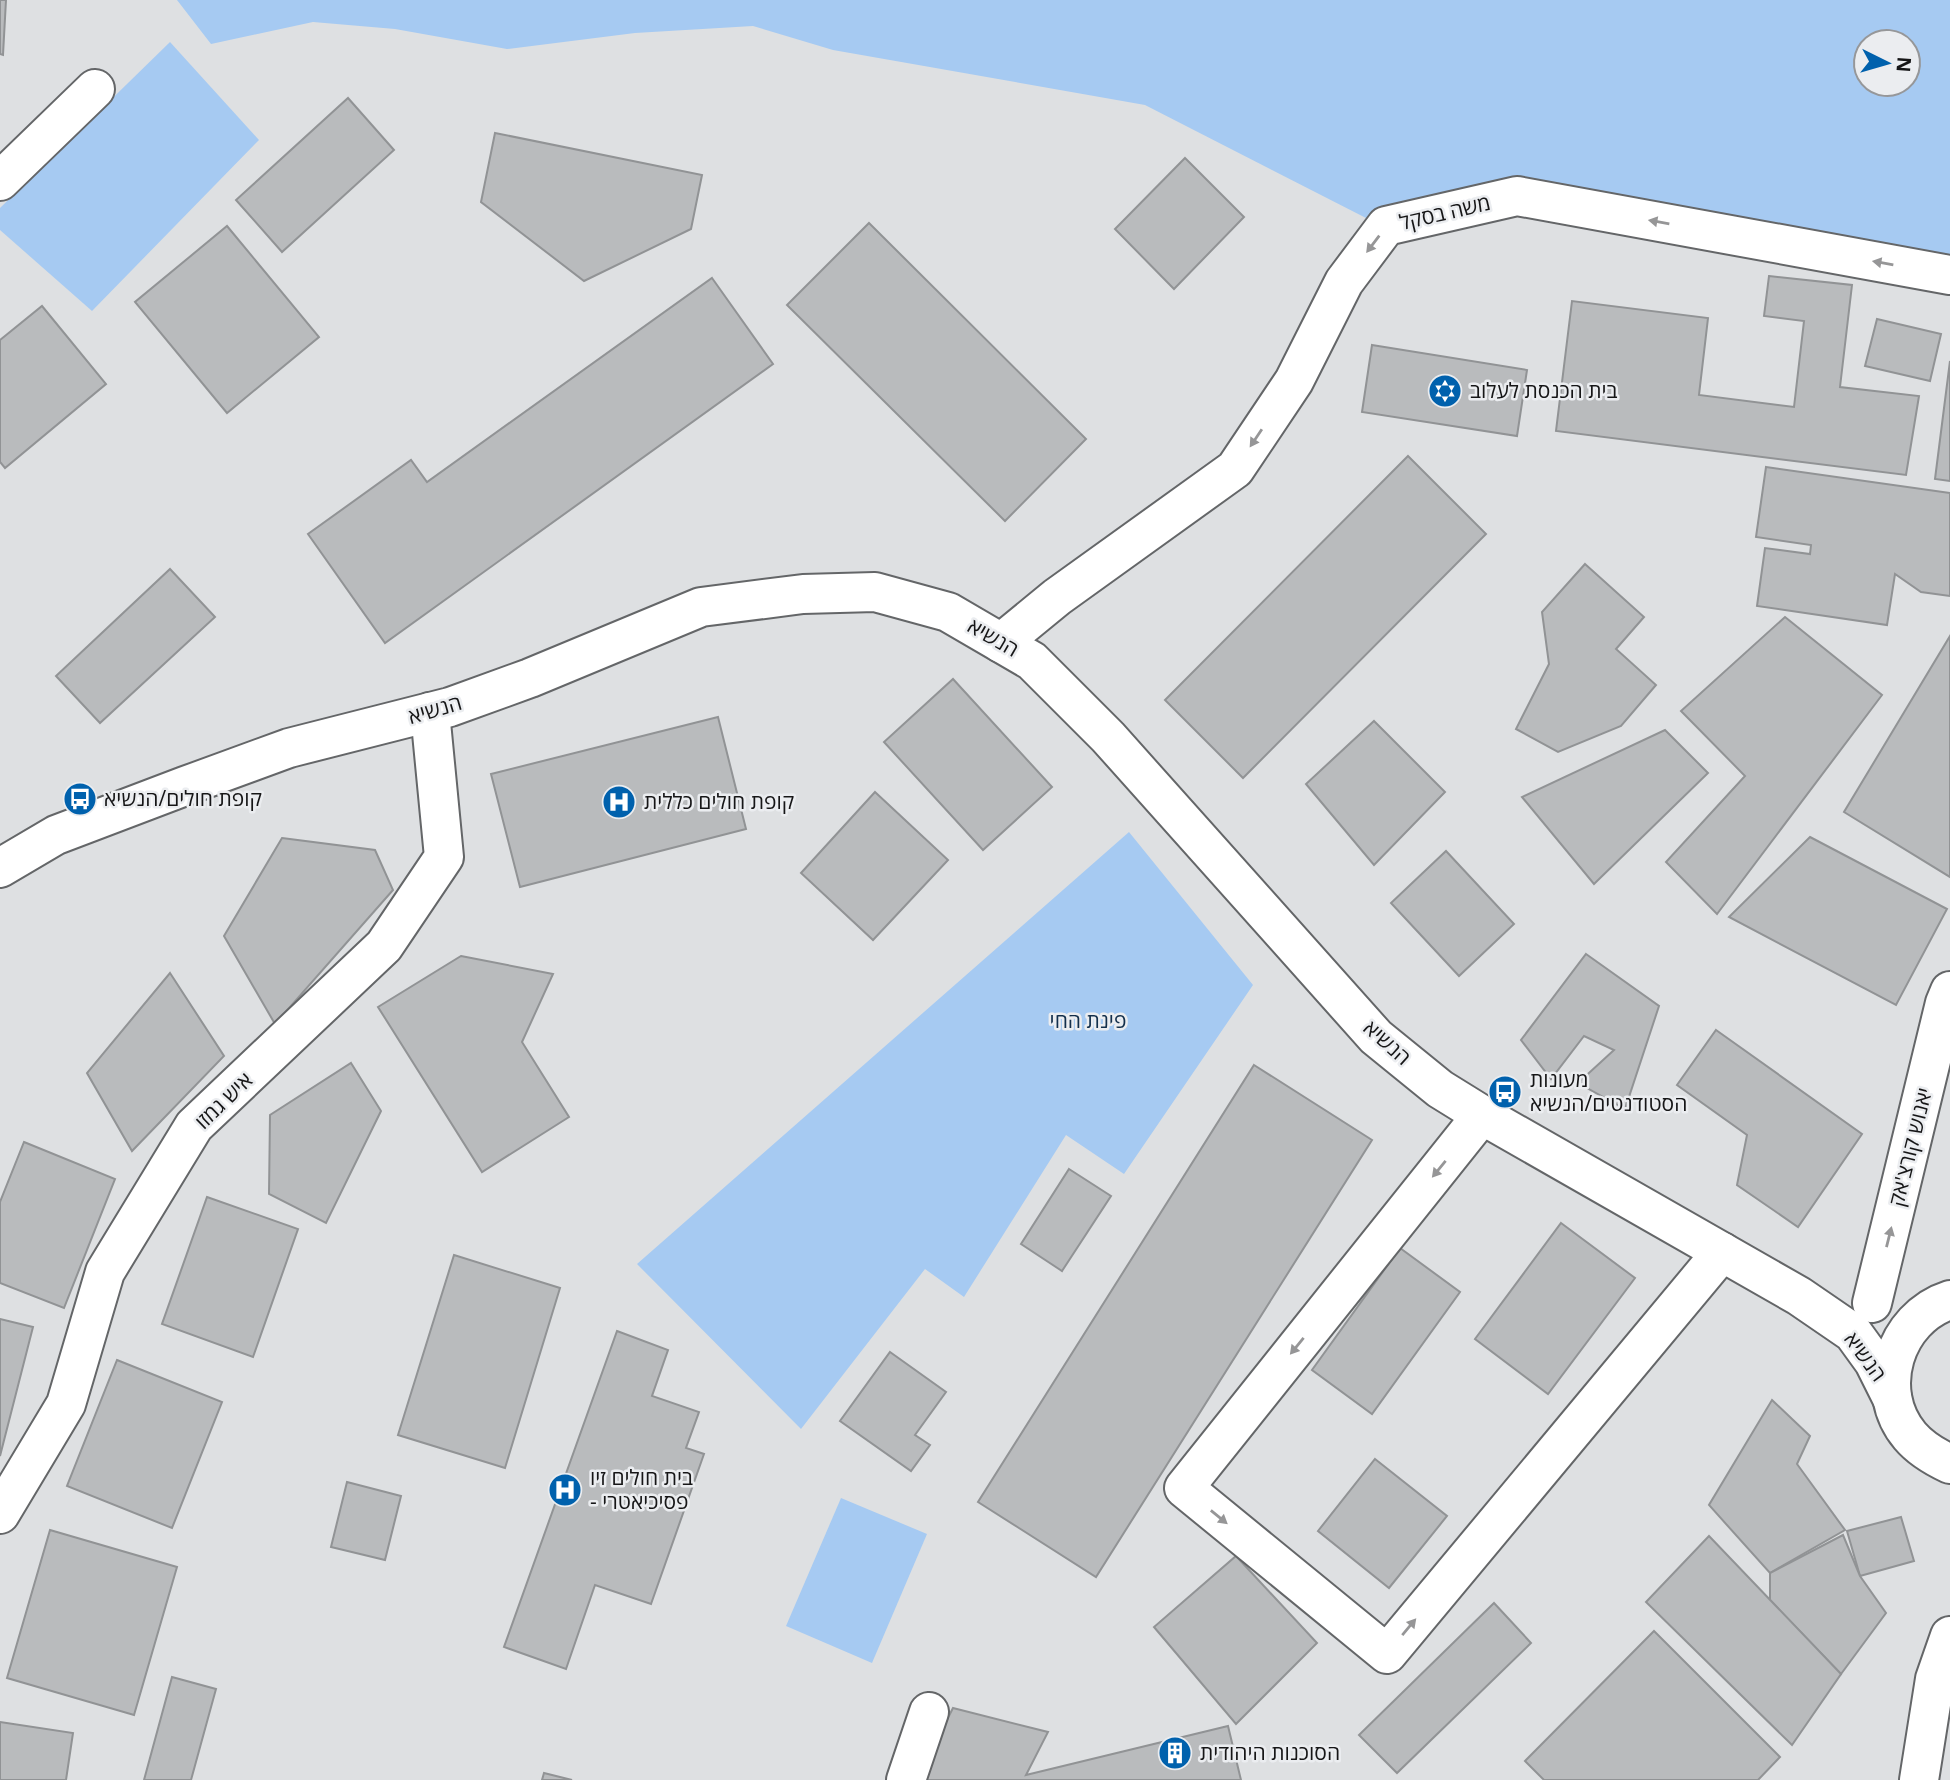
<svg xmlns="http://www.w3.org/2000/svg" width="1950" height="1780" font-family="'Open Sans','Noto Sans Hebrew',sans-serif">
  <rect width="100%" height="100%" fill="#dee0e2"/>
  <g fill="#a6caf2" fill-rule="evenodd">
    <path d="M177,0H1950V258L1539,198L1454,191L1366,218L1145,105L833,50L753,26L635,33L507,49L395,29L313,22L211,44ZM1866,42H1908V84H1866Z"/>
    <polygon points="170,42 259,140 92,311 0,230 0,208"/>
    <polygon points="1129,832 1253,985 1124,1174 1066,1135 964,1297 925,1269 801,1429 637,1264"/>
    <polygon points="841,1498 927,1534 872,1663 786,1626"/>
  </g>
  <g fill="#b9bbbd" stroke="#919395" stroke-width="2">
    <polygon points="0,0 6,0 3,55 0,54"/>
    <polygon points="348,98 394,150 282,252 236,200"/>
    <polygon points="495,133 702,175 691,229 584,281 481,202"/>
    <polygon points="1185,158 1244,217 1174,289 1115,229"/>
    <polygon points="869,223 1086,439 1005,521 787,305"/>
    <polygon points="227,226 319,337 227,413 135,302"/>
    <polygon points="1769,276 1852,285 1840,387 1919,396 1906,475 1556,431 1572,301 1708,318 1699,395 1794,407 1804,321 1764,316"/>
    <polygon points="712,278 773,364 385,643 308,534 411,460 427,482"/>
    <polygon points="42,306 106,384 5,468 0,462 0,340"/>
    <polygon points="1877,319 1941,334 1930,381 1865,366"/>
    <polygon points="1372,345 1527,370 1517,436 1362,412"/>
    <polygon points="1950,361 1950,481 1935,479"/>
    <polygon points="1408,456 1486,534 1243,778 1165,700"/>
    <polygon points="1766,467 1950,493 1950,596 1921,592 1895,574 1887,625 1757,606 1765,548 1810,554 1811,545 1756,537"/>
    <polygon points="1585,564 1644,617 1616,649 1656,685 1621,726 1558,752 1516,729 1549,664 1542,612"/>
    <polygon points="170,569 215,617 100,723 56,676"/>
    <polygon points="1785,617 1882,695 1717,914 1666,862 1745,776 1681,711"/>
    <polygon points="1950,636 1950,877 1844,812"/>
    <polygon points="953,679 1052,787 983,850 884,742"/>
    <polygon points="718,717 746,829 520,887 491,774"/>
    <polygon points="1374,721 1445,792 1374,865 1306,784"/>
    <polygon points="1665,730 1708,773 1594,884 1522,797"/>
    <polygon points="875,792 948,860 873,940 801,873"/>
    <polygon points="1810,837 1947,909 1896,1005 1729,917"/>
    <polygon points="282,838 375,850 393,890 275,1024 224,936"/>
    <polygon points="1446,851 1514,924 1459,976 1391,903"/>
    <polygon points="1586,954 1659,1006 1625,1109 1578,1083 1614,1050 1584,1036 1551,1079 1521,1040"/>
    <polygon points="461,956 553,974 522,1042 569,1117 482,1172 378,1007"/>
    <polygon points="170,973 224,1056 132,1151 87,1073"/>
    <polygon points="1716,1030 1862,1134 1798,1227 1737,1185 1747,1135 1677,1085"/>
    <polygon points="351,1063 381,1111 326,1223 269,1194 270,1115"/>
    <polygon points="1254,1065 1372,1140 1096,1577 978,1502"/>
    <polygon points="24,1142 115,1179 64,1308 0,1283 0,1202"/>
    <polygon points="1069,1169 1111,1196 1062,1271 1021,1244"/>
    <polygon points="207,1197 298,1229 253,1357 162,1324"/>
    <polygon points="1561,1223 1635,1278 1548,1394 1475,1339"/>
    <polygon points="1400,1248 1460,1292 1372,1414 1312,1370"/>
    <polygon points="454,1255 560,1288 505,1468 398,1435"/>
    <polygon points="0,1319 33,1327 0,1456"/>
    <polygon points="617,1331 668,1350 652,1396 699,1412 686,1448 704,1454 651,1604 595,1585 566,1669 504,1647"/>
    <polygon points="890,1352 946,1392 915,1435 930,1445 911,1471 840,1421"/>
    <polygon points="117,1360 222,1402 172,1528 67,1486"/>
    <polygon points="1772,1400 1810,1436 1797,1464 1845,1530 1770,1573 1709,1505"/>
    <polygon points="1375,1459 1447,1516 1389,1588 1318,1531"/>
    <polygon points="347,1482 401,1496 385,1560 331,1547"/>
    <polygon points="1901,1517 1914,1561 1860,1576 1847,1531"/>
    <polygon points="50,1530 177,1567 134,1715 7,1678"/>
    <polygon points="1843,1535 1860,1576 1886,1613 1841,1674 1770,1600 1770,1573"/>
    <polygon points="1709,1536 1841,1674 1792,1745 1646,1602"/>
    <polygon points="1236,1556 1317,1643 1236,1724 1154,1627"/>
    <polygon points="1494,1603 1531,1643 1397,1773 1359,1735"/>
    <polygon points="1654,1631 1780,1757 1758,1780 1544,1780 1525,1761"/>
    <polygon points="172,1677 216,1689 191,1780 144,1780"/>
    <polygon points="953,1708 1048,1732 1026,1775 1228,1726 1241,1780 916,1780"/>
    <polygon points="0,1722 73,1733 66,1780 0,1780"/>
    <polygon points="544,1773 572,1780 542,1780"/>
  </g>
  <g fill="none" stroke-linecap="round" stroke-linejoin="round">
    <defs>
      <g id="minor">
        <polyline points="0,181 95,89"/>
        <polyline points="1001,643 1057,597 1235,469 1294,381 1344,282 1386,226 1517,196 1950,275"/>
        <polyline points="0,868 56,835 185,786 289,748 450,707 530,678 701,607 803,594 875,592 948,612 1032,661 1108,737 1376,1037 1440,1089 1482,1115 1799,1296 1853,1333 1874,1362 1892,1398"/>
        <polyline points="1482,1115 1184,1488 1387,1654 1722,1252"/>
        <path d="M1950,1300C1894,1318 1872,1391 1910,1436C1921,1449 1935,1457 1950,1464"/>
        <polyline points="1872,1303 1945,1003 1950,991"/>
        <polyline points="0,1514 66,1404 105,1272 194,1126 384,946 444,857 430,712"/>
        <polyline points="906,1780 929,1712"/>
        <polyline points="1919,1780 1935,1679 1950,1636"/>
      </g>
    </defs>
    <use href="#minor" stroke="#646668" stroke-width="42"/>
    <use href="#minor" stroke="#fff" stroke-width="38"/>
  </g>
  <defs><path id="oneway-solid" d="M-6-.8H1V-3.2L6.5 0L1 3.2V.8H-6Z" transform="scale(1.75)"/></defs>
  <g fill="#969697">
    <use href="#oneway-solid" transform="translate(1659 222) rotate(-170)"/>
    <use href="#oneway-solid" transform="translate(1373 244) rotate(127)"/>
    <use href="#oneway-solid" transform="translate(1883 263) rotate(-170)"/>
    <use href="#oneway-solid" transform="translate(1256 438) rotate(124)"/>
    <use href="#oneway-solid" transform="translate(1439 1169) rotate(129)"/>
    <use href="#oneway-solid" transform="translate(1889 1237) rotate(-76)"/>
    <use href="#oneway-solid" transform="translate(1297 1346) rotate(129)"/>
    <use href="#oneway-solid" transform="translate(1219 1517) rotate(39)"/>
    <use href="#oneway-solid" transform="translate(1409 1627) rotate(-50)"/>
  </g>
  <defs>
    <symbol id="synagogue-disc" viewBox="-11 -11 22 22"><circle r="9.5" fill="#0061ad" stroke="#ebedf0"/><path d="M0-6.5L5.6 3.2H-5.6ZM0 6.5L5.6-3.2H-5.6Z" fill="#fff"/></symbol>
    <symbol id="bus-disc" viewBox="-11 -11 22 22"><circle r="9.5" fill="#0061ad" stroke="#ebedf0"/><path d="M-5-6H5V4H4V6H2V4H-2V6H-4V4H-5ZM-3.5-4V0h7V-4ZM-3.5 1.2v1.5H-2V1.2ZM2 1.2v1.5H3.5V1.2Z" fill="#fff"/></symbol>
    <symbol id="hospital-disc" viewBox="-11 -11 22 22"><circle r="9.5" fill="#0061ad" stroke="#ebedf0"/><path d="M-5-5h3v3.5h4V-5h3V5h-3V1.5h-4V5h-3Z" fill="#fff"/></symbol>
    <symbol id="building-disc" viewBox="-11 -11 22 22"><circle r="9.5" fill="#0061ad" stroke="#ebedf0"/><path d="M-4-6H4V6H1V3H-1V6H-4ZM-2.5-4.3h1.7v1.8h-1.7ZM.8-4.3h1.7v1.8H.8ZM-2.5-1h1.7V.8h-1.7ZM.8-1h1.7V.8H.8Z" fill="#fff"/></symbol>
  </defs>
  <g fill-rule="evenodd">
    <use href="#synagogue-disc" x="1426" y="372" width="38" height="38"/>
    <use href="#bus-disc" x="61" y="780" width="38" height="38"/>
    <use href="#hospital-disc" x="600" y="783" width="38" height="38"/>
    <use href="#bus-disc" x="1486" y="1073" width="38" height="38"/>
    <use href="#hospital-disc" x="546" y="1471" width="38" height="38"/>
    <use href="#building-disc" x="1156" y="1734" width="38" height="38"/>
  </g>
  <g text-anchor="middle" stroke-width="5" stroke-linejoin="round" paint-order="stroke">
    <g font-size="21" fill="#161617" stroke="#ebedf0">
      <text transform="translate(1445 213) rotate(-13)" y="7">משה בסקל</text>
      <text transform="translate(993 638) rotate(30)" y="7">הנשיא</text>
      <text transform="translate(435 710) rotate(-16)" y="7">הנשיא</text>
      <text transform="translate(1387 1043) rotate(42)" y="7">הנשיא</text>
      <text transform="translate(224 1101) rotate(-44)" y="7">איש גמזו</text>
      <text transform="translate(1911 1147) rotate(-76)" y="7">יאנוש קורצ'אק</text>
      <text transform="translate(1865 1357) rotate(54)" y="7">הנשיא</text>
    </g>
    <g font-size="21" fill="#161617" stroke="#ebedf0" text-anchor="start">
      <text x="1470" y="398">בית הכנסת לעלוב</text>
      <text x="104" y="806">קופת חולים/הנשיא</text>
      <text x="644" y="809">קופת חולים כללית</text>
      <text x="1530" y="1087">מעונות<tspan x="1530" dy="24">הסטודנטים/הנשיא</tspan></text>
      <text x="590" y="1485">בית חולים זיו<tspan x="590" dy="24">- פסיכיאטרי</tspan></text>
      <text x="1200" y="1760">הסוכנות היהודית</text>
    </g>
    <g font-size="21" fill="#122f4c" stroke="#ebedf0">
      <text x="1088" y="1028">פינת החי</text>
    </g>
  </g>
  <g transform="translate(1887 63) rotate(95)"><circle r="33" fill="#ebedf0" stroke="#969799" stroke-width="2"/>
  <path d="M0-5L12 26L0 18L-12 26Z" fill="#0061ad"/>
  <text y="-10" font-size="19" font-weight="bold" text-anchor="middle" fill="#161617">N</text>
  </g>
</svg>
